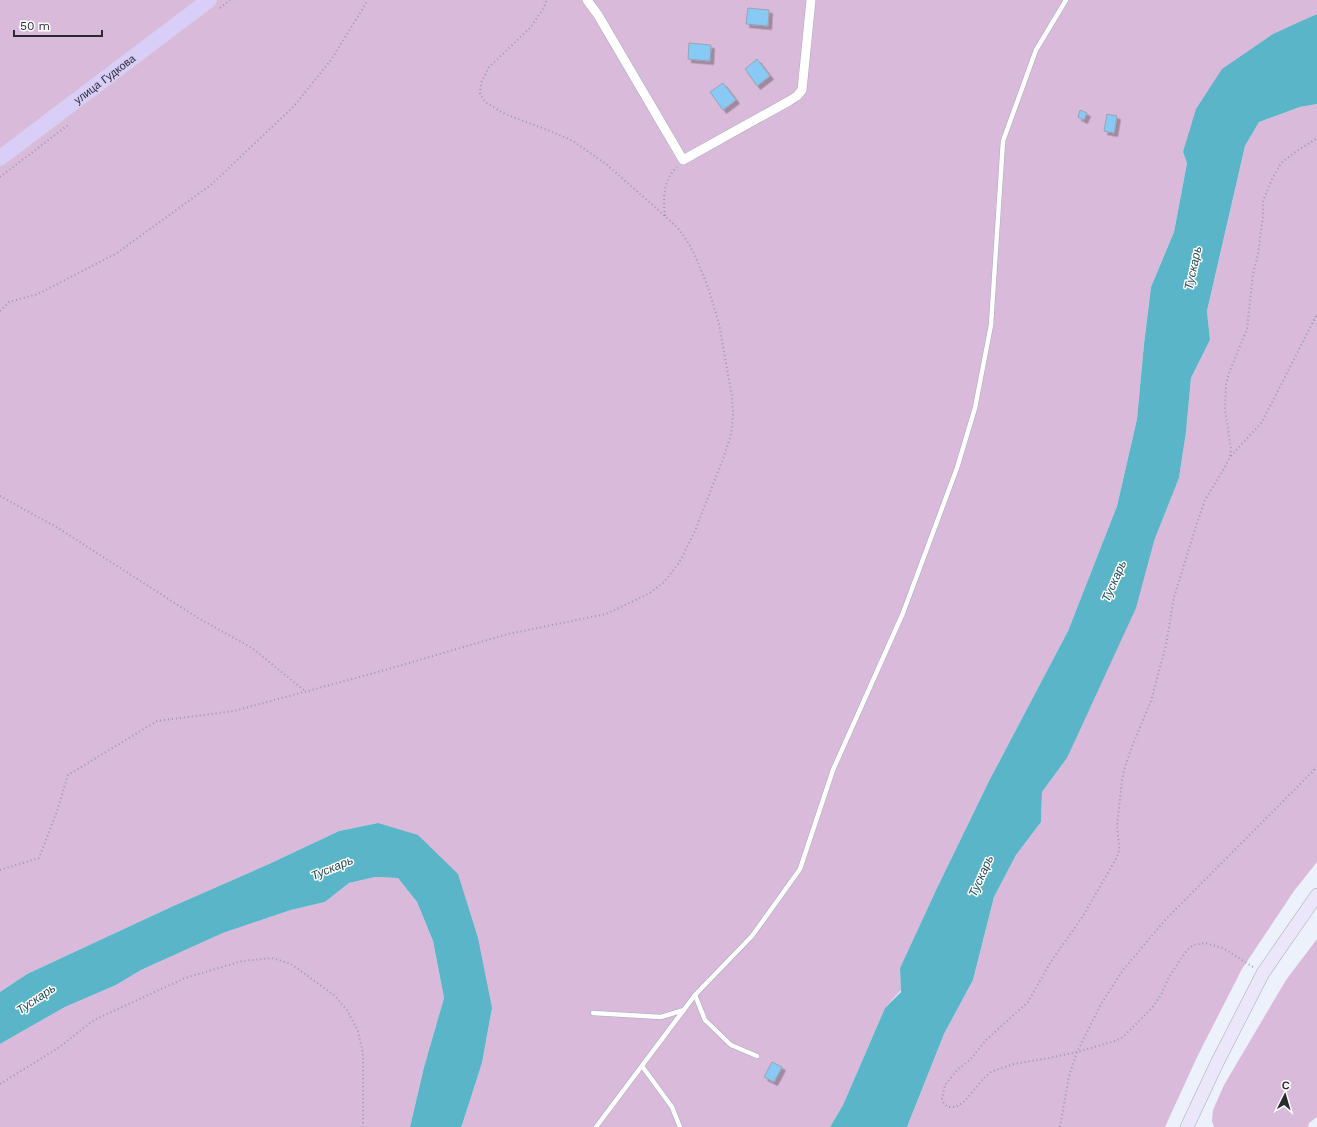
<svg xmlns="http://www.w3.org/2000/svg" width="1317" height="1127" font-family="'Work Sans',sans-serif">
  <defs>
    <filter id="shadow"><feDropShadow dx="3.5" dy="3.5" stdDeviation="0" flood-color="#0004"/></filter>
  </defs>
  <rect width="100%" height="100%" fill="#edf1fc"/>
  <g fill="#dabadb">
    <polygon points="0,0 1317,0 1317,14 1314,15 1183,152 1187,163 1174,232 1151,287 1144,344 1137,419 1117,506 1068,631 989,781 937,888 900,968 901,990 885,1008 843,1105 830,1127 461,1127 463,1122 482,1063 492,1008 378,823 339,831 269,864 171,907 27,974 0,992"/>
    <polygon points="1317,104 1317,862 1294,891 1242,969 1198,1055 1165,1127 907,1127 944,1034 973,980 994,897 1016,855 1041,822 1042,792 1067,758 1179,478 1186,432 1191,378 1210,340 1207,311 1245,146 1259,122 1300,107"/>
    <polygon points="375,877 398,878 417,902 433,941 444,998 424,1067 410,1127 0,1127 0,1044 65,1007 116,985 141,970 223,933 291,910 325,902 349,883"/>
    <polygon points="1317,939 1317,1117 1309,1123 1308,1127 1214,1127 1212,1121 1213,1110 1224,1085 1286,980"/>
  </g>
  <g fill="#59b5c7">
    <polygon points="1317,14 1317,104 1300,107 1259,122 1245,146 1207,311 1210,340 1191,378 1186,432 1179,478 1154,541 1136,608 1067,758 1042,792 1041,822 1016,855 994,897 973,980 944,1034 907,1127 830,1127 843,1105 885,1008 901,992 900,968 937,888 989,781 1068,631 1117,506 1137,419 1144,344 1151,287 1174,232 1187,163 1183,152 1196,109 1222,69 1273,34"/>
    <polygon points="378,823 418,835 458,874 478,938 492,1008 482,1063 463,1122 461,1127 410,1127 424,1067 444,998 433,941 417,902 398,878 375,877 349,883 325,902 291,910 223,933 141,970 116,985 65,1007 0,1044 0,992 27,974 171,907 269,864 339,831"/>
  </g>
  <g fill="#89c9f6" stroke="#96a5b1" filter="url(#shadow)">
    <polygon points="748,8 769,10 768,26 746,24"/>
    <polygon points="689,43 711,45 710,61 688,59"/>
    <polygon points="757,59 770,76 757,86 745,69"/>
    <polygon points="723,83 736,100 723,110 710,92"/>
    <polygon points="1080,110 1087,113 1084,120 1078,117"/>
    <polygon points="1107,114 1117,116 1114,133 1104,131"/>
    <polygon points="772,1062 782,1067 774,1082 764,1077"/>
  </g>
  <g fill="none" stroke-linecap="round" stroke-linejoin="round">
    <defs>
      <g id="service">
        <polyline points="695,995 705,1020 731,1045 757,1056"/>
        <polyline points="593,1013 661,1017 684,1010"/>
        <polyline points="642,1066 672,1107 680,1127"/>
        <polyline points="596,1127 695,995 752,936 800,869 833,770 903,613 957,468 975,408 991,325 1003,141 1036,50 1066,0"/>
      </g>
      <polyline id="minor" points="587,0 598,15 683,160 789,101 797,96 802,90 811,0"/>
      <polyline id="secondary" points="1187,1127 1217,1063 1263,973 1317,895"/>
      <g id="primary">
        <path id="s1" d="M0,158L209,0"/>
      </g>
    </defs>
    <use href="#service" stroke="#a3aaba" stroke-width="5.5"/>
    <use href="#minor" stroke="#a3aaba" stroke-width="10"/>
    <use href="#secondary" stroke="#a3aaba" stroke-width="14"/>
    <use href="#primary" stroke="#d0d0d2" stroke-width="16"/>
    <g stroke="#989ba4" stroke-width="2" stroke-dasharray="1 3" stroke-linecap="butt">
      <polyline points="220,8 230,0"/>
      <polyline points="0,177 68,125"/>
      <path d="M665,216C663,198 663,180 677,167"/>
      <polyline points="0,311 9,302 38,294 117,253 212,184 294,106 331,60 368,0"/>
      <polyline points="1231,456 1262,422 1317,314"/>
      <polyline points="0,496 58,528 198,618 252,648 305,691"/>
      <polyline points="0,870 39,858 57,811 68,775 157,721 234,711 385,670 508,634 606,614 650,593 664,582 679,563 695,531 724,456 731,435 733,414 732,397 719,324 709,290 697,260 689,244 678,228 665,216 606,164 573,141 550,131 505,114 485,102 480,93 481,83 489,67 530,28 543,9 547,0"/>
      <polyline points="1253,967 1223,948 1205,943 1193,945 1187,950 1169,977 1161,995 1152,1008 1123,1037 1115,1041 1077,1052 1049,1058 1014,1064 1001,1068 991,1072 983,1079 963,1103 955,1107 948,1107 944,1104 942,1099 945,1085 958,1069 970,1060 986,1040 1028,1002 1050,963 1083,916 1117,857 1119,851 1119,845 1117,826 1122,780 1124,770 1131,749 1151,701 1166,645 1174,597 1198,520 1205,500 1225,467 1230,457 1231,450 1225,409 1226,384 1229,373 1247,329 1253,274 1258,254 1263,216 1263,201 1272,179 1281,163 1294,153 1317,138"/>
      <polyline points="0,1084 58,1048 94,1020 185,978 242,961 272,958 291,964 309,977 334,995 347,1010 358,1031 363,1054 363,1127"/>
      <polyline points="1060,1127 1069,1076 1077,1052 1101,1004 1123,970 1166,919 1317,767"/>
    </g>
    <use href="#service" stroke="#fff" stroke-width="4.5"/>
    <use href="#minor" stroke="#fff" stroke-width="9"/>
    <use href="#secondary" stroke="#ece6fb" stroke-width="13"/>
    <use href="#primary" stroke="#d9cef8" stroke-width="15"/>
  </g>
  <g text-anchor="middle" stroke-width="3" stroke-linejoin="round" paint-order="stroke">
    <g font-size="11" fill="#282a31" stroke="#fff">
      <text dy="4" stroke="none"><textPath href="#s1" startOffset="131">улица Гудкова</textPath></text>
    </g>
    <g font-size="12" font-style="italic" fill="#214b53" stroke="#fff">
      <text transform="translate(1193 268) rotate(-78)" y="4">Тускарь</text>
      <text transform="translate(1114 581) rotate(-66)" y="4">Тускарь</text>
      <text transform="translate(332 868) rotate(-23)" y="4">Тускарь</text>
      <text transform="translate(981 876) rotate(-66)" y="4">Тускарь</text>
      <text transform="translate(36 999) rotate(-34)" y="4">Тускарь</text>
    </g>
  </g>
  <g transform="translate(1285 1095) rotate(5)" stroke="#ffffff" stroke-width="3" paint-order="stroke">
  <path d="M0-3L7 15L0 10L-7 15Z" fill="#282a31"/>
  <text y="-6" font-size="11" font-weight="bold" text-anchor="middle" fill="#282a31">С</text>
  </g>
  <path d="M14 30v6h88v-6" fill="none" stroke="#282a31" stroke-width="2"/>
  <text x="20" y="30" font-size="12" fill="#282a31" stroke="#ffffff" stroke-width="3" paint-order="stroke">50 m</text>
</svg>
